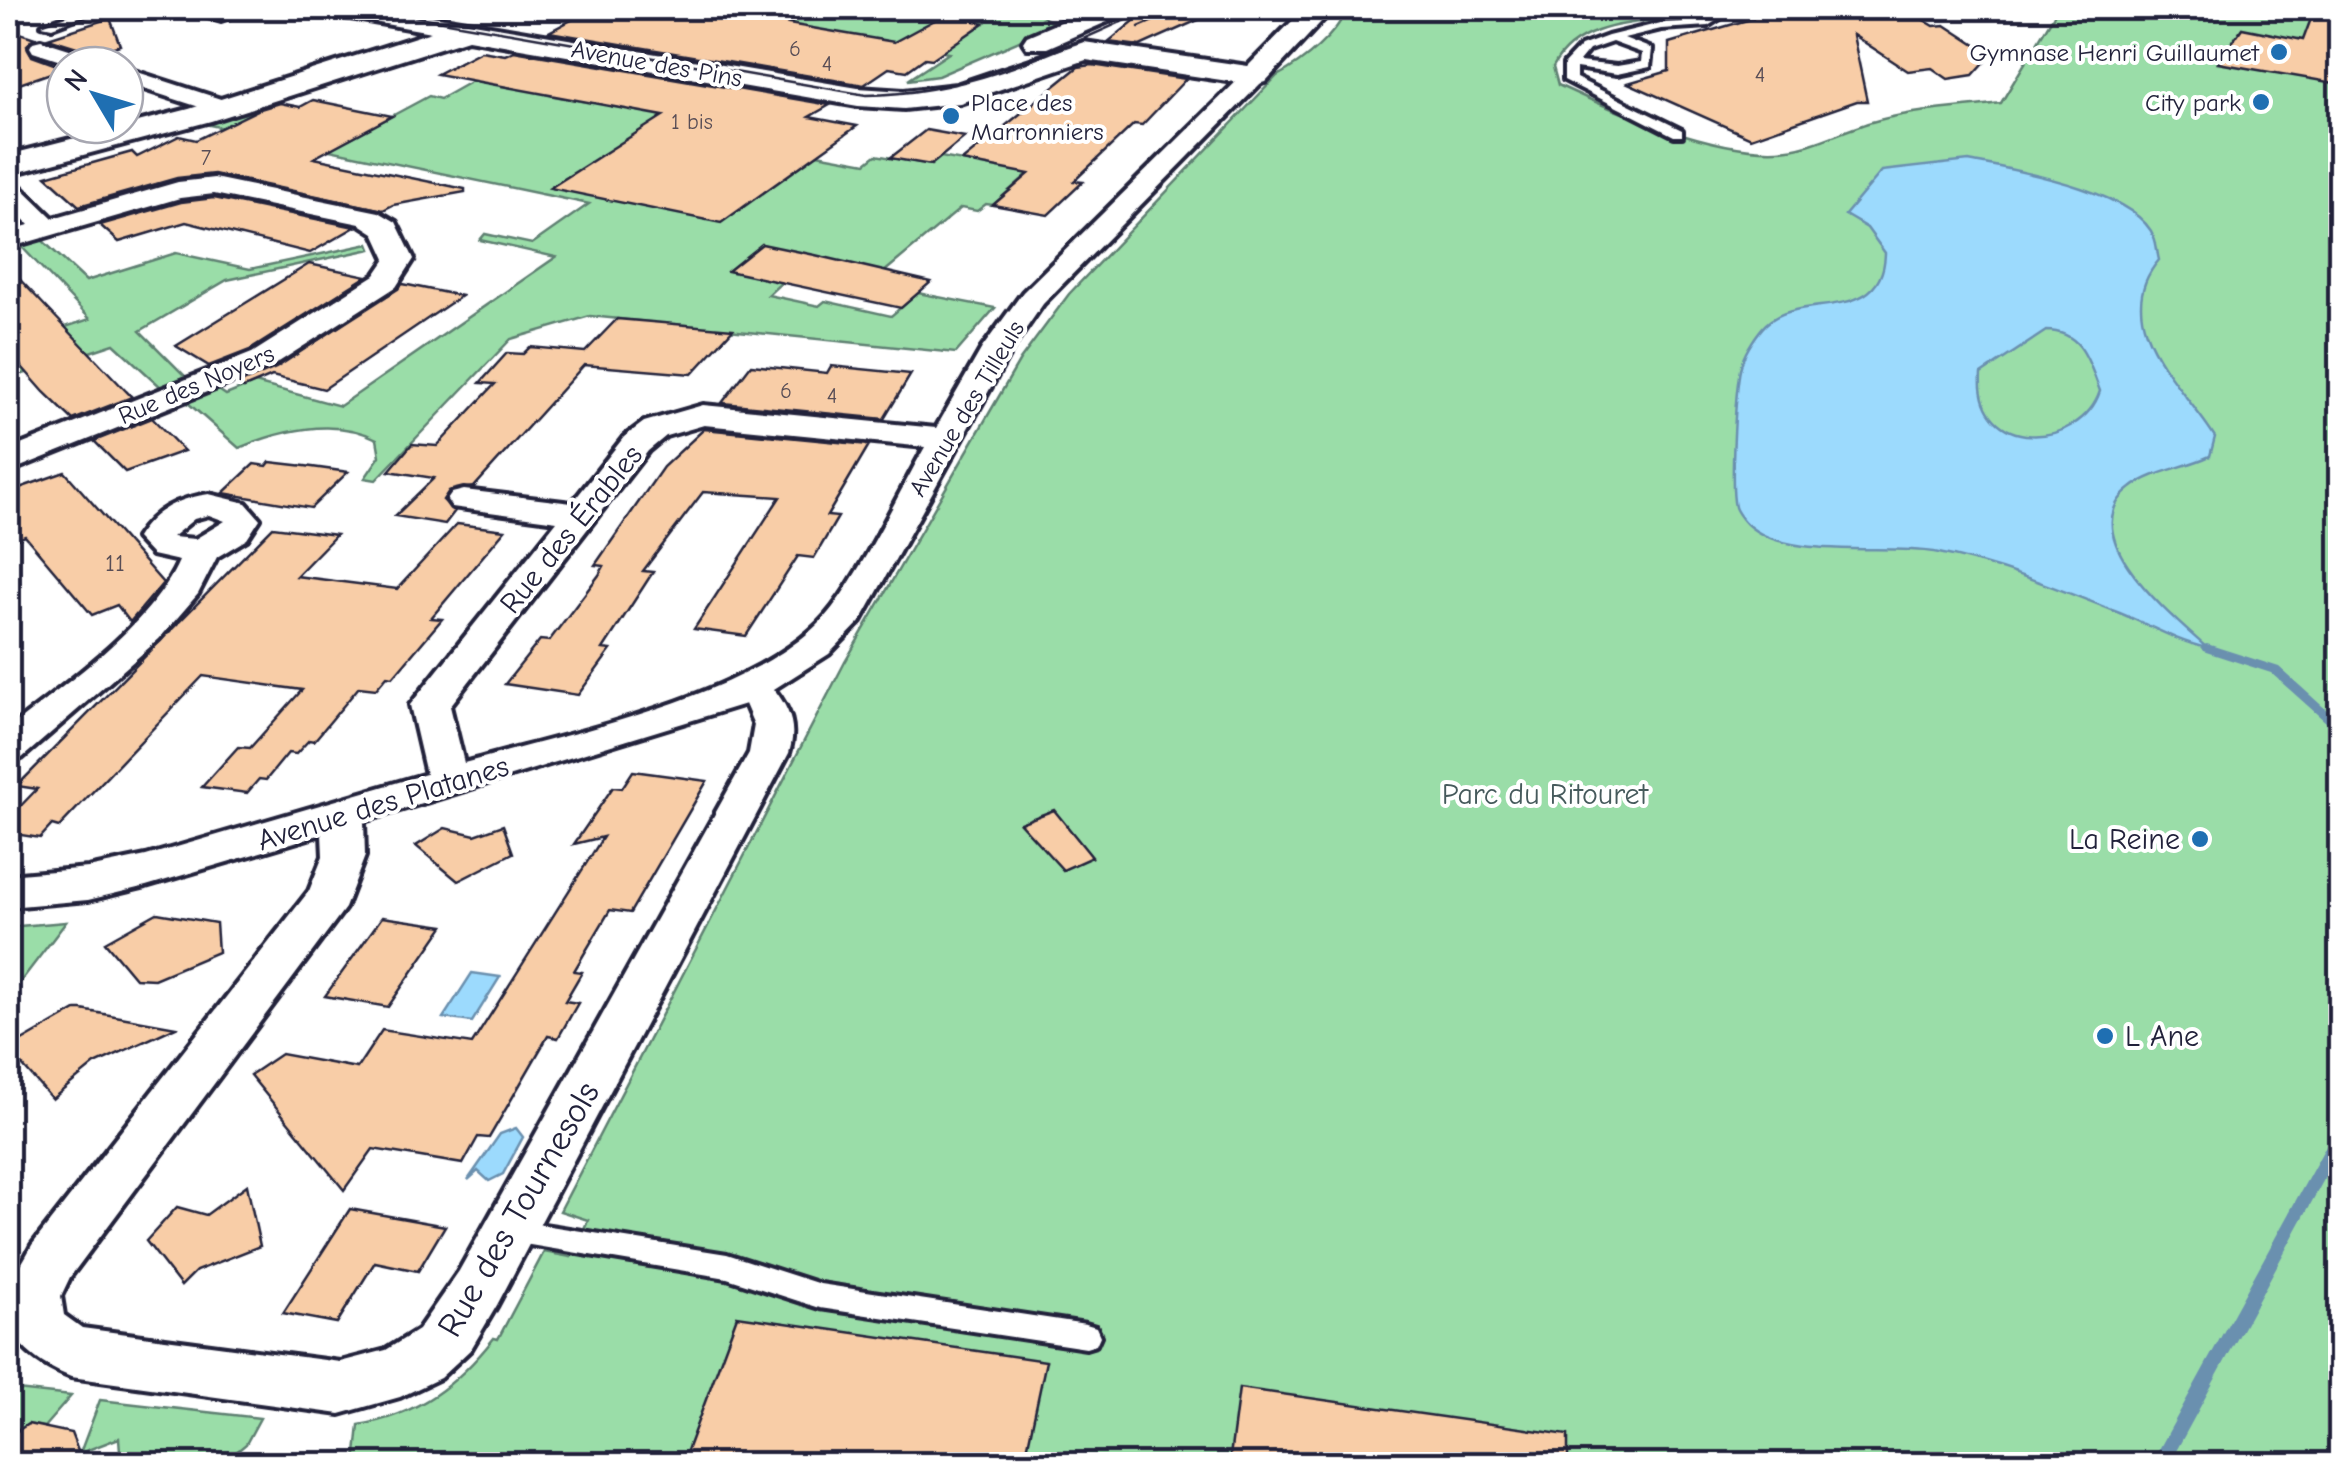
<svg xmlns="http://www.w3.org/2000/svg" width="2348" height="1472" font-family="'Comic Neue',sans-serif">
  <rect width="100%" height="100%" fill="#fff"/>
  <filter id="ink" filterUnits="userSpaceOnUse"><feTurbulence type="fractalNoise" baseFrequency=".01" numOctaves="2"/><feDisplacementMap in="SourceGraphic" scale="20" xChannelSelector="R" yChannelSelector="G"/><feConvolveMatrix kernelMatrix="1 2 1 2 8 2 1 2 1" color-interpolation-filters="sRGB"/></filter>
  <g filter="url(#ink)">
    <g fill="#9adda8" stroke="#5e8072" stroke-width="2.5">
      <polygon points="815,8 1061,8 1042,18 1059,24 938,76 908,80 949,53 787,26"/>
      <path d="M1348,8H1678L1706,15C1690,22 1675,19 1658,20C1620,23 1572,30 1553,67L1558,85C1615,112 1715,153 1777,150C1813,149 1845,128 1879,120C1918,110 1961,108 2001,103L2058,8H2254L2340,22V1451L2335,1464H355L359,1425C418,1415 458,1384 494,1338L498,1339L544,1252L571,1257L588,1220L560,1211L845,662L1020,360L1069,294L1277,76C1304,62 1336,35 1348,8Z"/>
      <path d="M581,62L617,69L549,95L591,103L604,95L817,154L866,163L876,155L931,165L941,157L1029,173L993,205L986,204L977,211L961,208L872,282L762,244L729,270L782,282L768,295L819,306L825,301L891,316L918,293L995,308L956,353L590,316L511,339L376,480L365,478L380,456L377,439C334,417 282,430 239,448L187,402L217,389L226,395L255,383L340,406L556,257L480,240L485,234L532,244L589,204L200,123L257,111L349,139L429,96L440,99L488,72L545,83Z"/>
      <polygon points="41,239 86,281 176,253 250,269 369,244 371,249 227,280 140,331 187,378 162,388 114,344 8,379 8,374 19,370 8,358 8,346 90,319 20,245"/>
      <polygon points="66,922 8,998 8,927"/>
      <polygon points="8,1389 71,1396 44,1427 28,1424 8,1437"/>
      <polygon points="100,1400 260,1418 246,1444 222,1464 121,1464 119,1438 80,1453"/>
    </g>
    <g fill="#9cdafd" stroke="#6b90af" stroke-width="2.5" fill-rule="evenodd">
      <path d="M1969,161C2013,170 2136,190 2154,237C2157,244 2157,253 2159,260C2106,322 2183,385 2215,437L2210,456C2185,468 2152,471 2131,488C2069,534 2174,618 2207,648C2176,641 2151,626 2122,614C2062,590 1998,564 1934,552C1884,544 1787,560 1748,525C1744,522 1736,511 1735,507C1730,488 1735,382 1742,362C1746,350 1757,333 1766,324C1801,291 1883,326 1885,253L1867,228L1845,215L1882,171ZM2046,331C2082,331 2089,362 2100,391C2081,450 1975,456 1981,374Z"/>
      <polygon points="472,973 500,977 472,1022 443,1018"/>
      <polygon points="516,1128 523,1137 503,1174 489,1181 478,1171 468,1180 500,1134"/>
    </g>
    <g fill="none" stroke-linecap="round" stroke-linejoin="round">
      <g fill="#6b90af" fill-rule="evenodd">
        <polygon points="2207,644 2279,667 2340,722 2340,732 2336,731 2271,673 2203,651 2201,648 2203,645"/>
        <polygon points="2340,1130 2340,1150 2169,1464 2151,1464 2334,1131"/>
      </g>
    </g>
    <g fill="#f8cda7" stroke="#22223b" stroke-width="2.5">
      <polygon points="594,8 815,8 789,24 894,42 957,8 968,8 975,21 984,23 932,59 925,58 907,71 889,68 864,85 549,32"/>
      <polygon points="1150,8 1225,8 1140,46 1108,42"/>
      <polygon points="1788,8 1828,8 1838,14 1904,8 1934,26 1945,25 1991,55 1973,75 1948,79 1932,68 1908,71 1853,35 1867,101 1857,101 1751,138 1628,83 1669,71 1669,43"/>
      <polygon points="2315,8 2340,8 2340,84 2218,63 2242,28 2303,40"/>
      <polygon points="110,18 120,45 96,53 48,38"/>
      <polygon points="8,29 35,38 27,45 32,56 65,68 8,88"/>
      <polygon points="481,51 505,55 514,51 830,105 809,117 857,126 721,223 550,188 663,116 437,74"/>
      <polygon points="1092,65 1186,79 1142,125 1134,124 1074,181 1083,182 1048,215 993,205 1029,174 962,161 1078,67"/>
      <polygon points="313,100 392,116 314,158 465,189 465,192 393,205 383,210 214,174 177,178 79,206 46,176 132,152 137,157 179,136 196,140 260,109 280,103 300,107"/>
      <polygon points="926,130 965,137 931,165 890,158"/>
      <polygon points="214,198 355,227 310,253 186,222 119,242 100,225 181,202"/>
      <polygon points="762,244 815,255 931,282 901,308 728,271"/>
      <polygon points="309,264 367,276 250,350 209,366 176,346"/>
      <polygon points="8,267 126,391 132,397 73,420 44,392 8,351"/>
      <polygon points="403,284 461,296 324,389 272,376 244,388 238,384 276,368"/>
      <polygon points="617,319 733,329 692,374 584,365 474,487 449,491 443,500 455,511 445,524 395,516 434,478 389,471 412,444 437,446 495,384 480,383 507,353 523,354 530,347 585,352"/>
      <polygon points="751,365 827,373 831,366 911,374 884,419 722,403"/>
      <polygon points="152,418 184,451 125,472 94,441"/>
      <polygon points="704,429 869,445 827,516 838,517 814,558 798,556 746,636 694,629 780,497 703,492 643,571 653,572 603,649 611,650 578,695 505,684 540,640 549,641 599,575 604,566 595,565 663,467"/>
      <polygon points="270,462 305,466 348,472 311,508 223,493 254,464 267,466"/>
      <polygon points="65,472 163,583 130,622 117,605 92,615 25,536 8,543 8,492"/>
      <polygon points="457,524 505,530 431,618 442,619 393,677 387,676 376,689 359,687 314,741 309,740 296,754 288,753 266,780 259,779 247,793 202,787 238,747 250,748 302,690 203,676 59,827 52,825 40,838 8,833 8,819 37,789 17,786 273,527 336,535 296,576 397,589"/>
      <polygon points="633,771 707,781 630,913 610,910 574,971 582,972 565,1001 578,1003 558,1038 548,1036 489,1138 478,1137 463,1164 373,1149 344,1190 250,1075 281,1054 357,1068 382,1030 472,1044 603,837 574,844 613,787 622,788"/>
      <polygon points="1054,810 1092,857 1063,870 1020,823"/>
      <polygon points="503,825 513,853 458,881 416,846 445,828 475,835"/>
      <polygon points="157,913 216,923 218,952 154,979 135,978 105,942"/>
      <polygon points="382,917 444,926 388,1007 325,996"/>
      <polygon points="76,1010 82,1010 176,1027 95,1064 52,1099 8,1049"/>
      <polygon points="247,1185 260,1246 196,1271 181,1286 146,1241 177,1207 206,1215"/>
      <polygon points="350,1209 445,1226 418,1271 375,1262 337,1323 283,1313"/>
      <polygon points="737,1316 1046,1361 1024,1464 682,1464"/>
      <polygon points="1239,1388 1568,1435 1568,1464 1229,1464"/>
      <polygon points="28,1424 71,1433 83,1464 8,1464 8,1437"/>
    </g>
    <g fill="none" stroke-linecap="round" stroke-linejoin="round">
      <defs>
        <g id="service">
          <polygon points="89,8 103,8 52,27 42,25"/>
          <path d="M181,8C194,7 209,14 222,13C234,12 243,7 255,8L221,20Z"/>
          <path d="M1724,8H1736L1708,26L1661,29L1624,38L1652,49L1650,67L1617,74L1576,68V78L1682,130V136H1674L1564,80V64L1581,46L1608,36L1661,23L1702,21ZM1612,42L1642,53L1641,62L1617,66L1579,62L1589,50Z"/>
          <polygon points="512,1220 727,1254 820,1284 1086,1324 1096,1327 1100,1336 1096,1345 1086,1348 820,1308 727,1278 512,1242 503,1239 499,1231 503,1223"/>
        </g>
        <g id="minor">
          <polygon points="41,40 104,60 108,65 73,65 33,52 30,47 33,42"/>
          <polygon points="125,68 233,103 236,108 224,115 125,83"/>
          <path d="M1255,69L1263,71L1267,76L1263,81L1043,304L1012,349L861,621L829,654L774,689C790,710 797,727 789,753L497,1305L471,1349L440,1378L400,1397L340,1414L71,1377C37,1364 0,1338 8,1296C10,1279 25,1260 32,1245L309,891L323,856L322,834L146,886L88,900L8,907V875L88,868L146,856L426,774L410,705L557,521L452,507L447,500L452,493L464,490L572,503L624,437L644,422L703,405L936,428L982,348L1023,292L1247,71ZM704,425L925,447C897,496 866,563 833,607C767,695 568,733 464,763L450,706L648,451L666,436ZM745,704L754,725L749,753L459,1271L418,1330L386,1350L340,1362L82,1328L64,1315L61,1296L70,1277L345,908L365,856L364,821Z"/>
          <polygon points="214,178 379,212 396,222 414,259 396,287 274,365 8,472 8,450 252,353 375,275 386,259 374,233 360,224 214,194 180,198 8,248 8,231 29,225 8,203 8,181 17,183 53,218 178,182"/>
          <path d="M209,494L246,503L260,519L247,539L217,557L198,594L159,639L22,758L8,762V729C63,686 151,625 179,561L152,555L136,538C154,510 176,499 209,494ZM209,515L225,521L195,539L172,537L194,519Z"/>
        </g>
        <g id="tertiary">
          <polygon points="326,8 384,8 858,88 904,91 956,85 1084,42 1248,66 1305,8 1334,8 1265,82 1255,85 1086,60 960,103 904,109 858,106 468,39 211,121 8,175 8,155 189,109 431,32 339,16 329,14"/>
          <polygon points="1093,8 1129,8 1125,14 1047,48 1027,48 1023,42 1027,36"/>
        </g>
      </defs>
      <use href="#service" stroke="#22223b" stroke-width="8"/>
      <use href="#minor" stroke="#22223b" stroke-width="8"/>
      <use href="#tertiary" stroke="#22223b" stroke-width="8"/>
      <use href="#service" fill="#fff" fill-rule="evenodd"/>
      <use href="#minor" fill="#fff" fill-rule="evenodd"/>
      <use href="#tertiary" fill="#fff" fill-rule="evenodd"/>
      <g stroke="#22223b" stroke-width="2.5">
        <path d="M368,8L866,95C971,94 1058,50 1152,8"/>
        <polyline points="1139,27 1183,8"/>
      </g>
    </g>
  </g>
  <g fill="#1f6fb2" stroke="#fff" stroke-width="4">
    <circle cx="2279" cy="52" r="10"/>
    <circle cx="2261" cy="102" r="10"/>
    <circle cx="951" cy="116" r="10"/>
    <circle cx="2200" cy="839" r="10"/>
    <circle cx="2105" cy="1036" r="10"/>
  </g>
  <g text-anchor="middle" stroke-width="8" stroke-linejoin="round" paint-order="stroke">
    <g font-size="22" fill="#584d56">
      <text x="795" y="56">6</text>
      <text x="827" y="71">4</text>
      <text x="1760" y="82">4</text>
      <text x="692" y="129">1 bis</text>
      <text x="206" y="165">7</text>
      <text x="786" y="398">6</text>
      <text x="832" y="403">4</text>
    </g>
    <g font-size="25" fill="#22223b" stroke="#fff" text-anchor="end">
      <text x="2259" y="61">Gymnase Henri Guillaumet</text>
      <text x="971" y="111" text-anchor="start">Place des<tspan x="971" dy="29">Marronniers</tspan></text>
      <text x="2241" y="111">City park</text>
    </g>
    <g font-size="25" fill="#22223b" stroke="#fff">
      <text transform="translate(657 63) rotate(10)" y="9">Avenue des Pins</text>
      <text transform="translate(196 384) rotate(-23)" y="9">Rue des Noyers</text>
      <text transform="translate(966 408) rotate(-59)" y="9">Avenue des Tilleuls</text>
    </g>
    <g font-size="25" fill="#584d56">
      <text x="115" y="571">11</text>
    </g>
    <g font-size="30" fill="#22223b" stroke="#fff">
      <text transform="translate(571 529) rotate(-51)" y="10">Rue des Érables</text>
      <text transform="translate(383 803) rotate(-17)" y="10">Avenue des Platanes</text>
    </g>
    <g font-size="30" fill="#465a5c" stroke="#fff">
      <text x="1545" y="804">Parc du Ritouret</text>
    </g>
    <g font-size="30" fill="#22223b" stroke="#fff" text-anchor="end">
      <text x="2180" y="849">La Reine</text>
      <text x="2125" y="1046" text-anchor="start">L Ane</text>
    </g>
    <g font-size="35" fill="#22223b" stroke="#fff">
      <text transform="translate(518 1209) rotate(-60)" y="12">Rue des Tournesols</text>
    </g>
  </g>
  <rect width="2348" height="1472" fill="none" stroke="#fff" stroke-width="40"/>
  <rect x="20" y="20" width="2308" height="1432" fill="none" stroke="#22223b" stroke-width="4" filter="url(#ink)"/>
  <g transform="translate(95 95) rotate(308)"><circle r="48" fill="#ffffff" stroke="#a7a7b1" stroke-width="2.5"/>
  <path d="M0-8L18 38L0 25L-18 38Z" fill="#1f6fb2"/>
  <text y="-15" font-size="28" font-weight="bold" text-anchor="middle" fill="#22223b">N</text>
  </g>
</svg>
